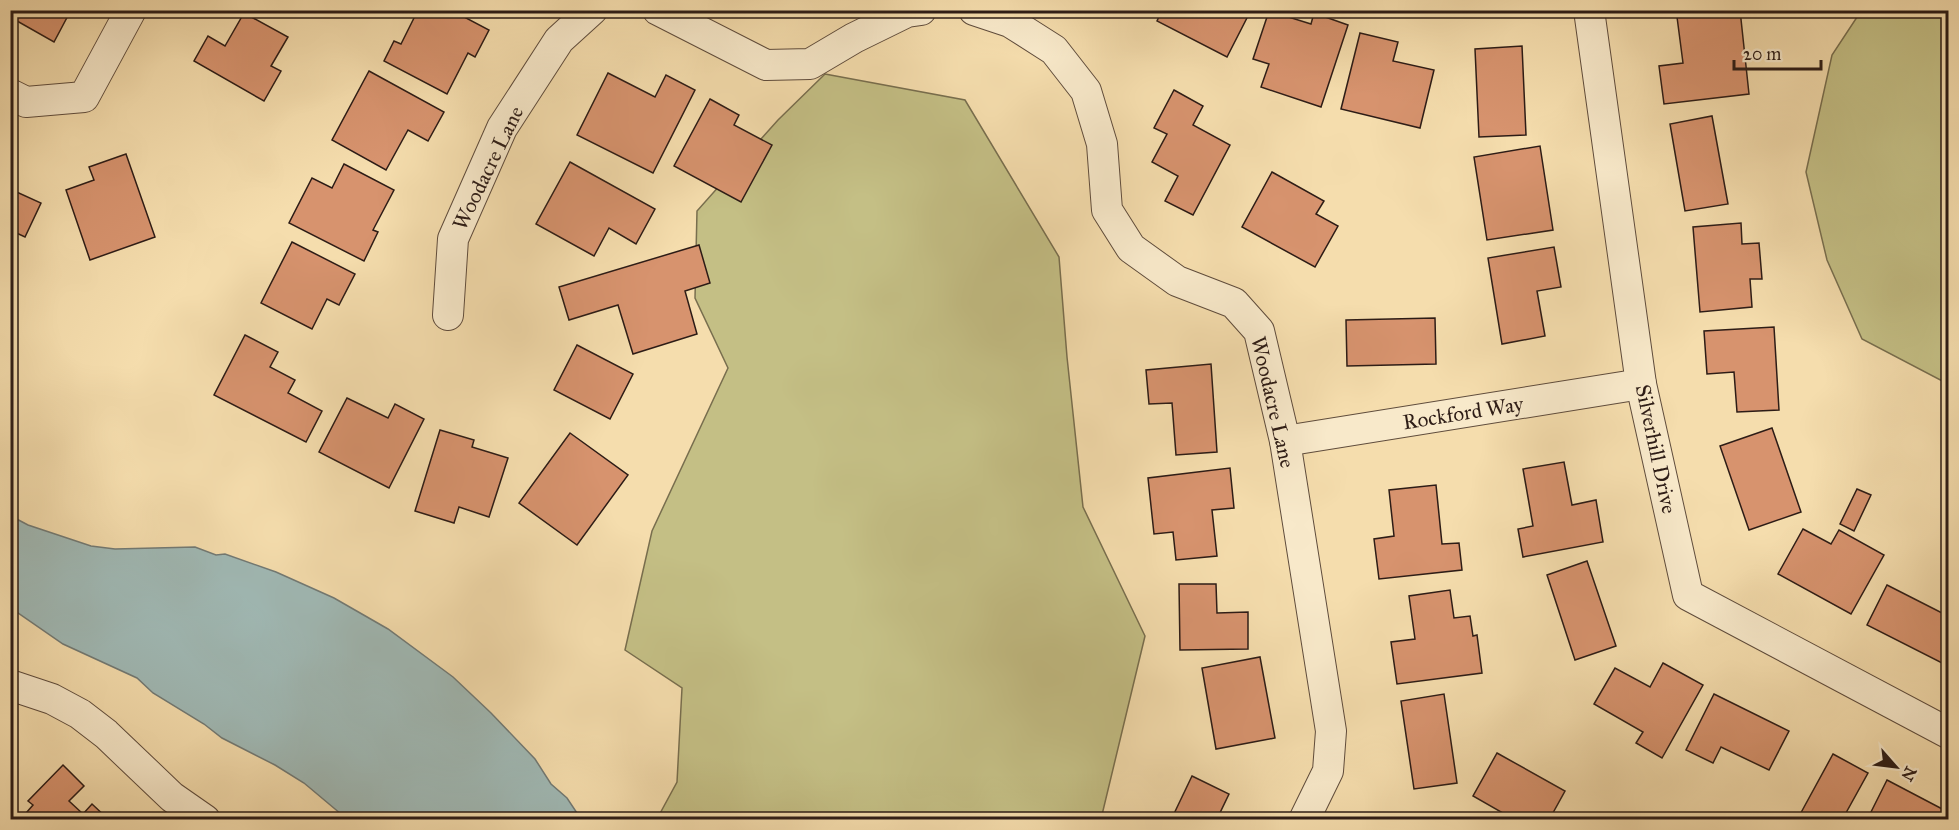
<svg xmlns="http://www.w3.org/2000/svg" width="1959" height="830" font-family="'IM FELL Great Primer',serif">
  <rect width="100%" height="100%" fill="#f5ddad"/>
  <filter id="stains"><feTurbulence type="fractalNoise" baseFrequency=".00333" numOctaves="4"/><feColorMatrix values="0 0 0 0 .2 0 0 0 0 .09 0 0 0 0 .02 0 0 0 .5 -.17"/></filter>
  <radialGradient id="worn" r=".72"><stop offset=".6" stop-color="#630" stop-opacity="0"/><stop offset="1" stop-color="#630" stop-opacity=".3"/></radialGradient>
  <g fill="#c4bf85" stroke="#786e4e" stroke-width="1.5">
    <polygon points="1861,11 1948,11 1948,384 1862,339 1827,260 1806,172 1832,55"/>
    <polygon points="825,74 965,100 1059,257 1067,357 1083,507 1145,636 1101,819 657,819 677,782 682,688 625,650 652,531 728,368 695,298 697,211 778,120"/>
  </g>
  <polygon fill="#a0b9b5" stroke="#727a75" stroke-width="1.5" points="11,516 28,525 91,546 115,549 195,547 216,555 225,554 276,572 334,598 388,629 453,677 491,713 535,759 551,784 567,798 581,819 347,819 304,783 275,765 222,738 204,724 153,693 137,678 63,644 11,608"/>
  <g fill="#d7936e" stroke="#2d1c16" stroke-width="1.5">
    <polygon points="10,10 71,10 54,42 10,17"/>
    <polygon points="418,10 451,10 489,30 475,57 468,53 447,94 384,61 394,41 401,44"/>
    <polygon points="1162,10 1251,10 1227,57 1157,21"/>
    <polygon points="1732,10 1740,10 1749,94 1664,104 1659,66 1683,63 1677,17"/>
    <polygon points="1269,11 1311,24 1314,13 1348,25 1321,107 1261,87 1269,64 1253,59"/>
    <polygon points="244,13 288,37 271,66 281,71 264,101 194,61 208,36 225,46"/>
    <polygon points="1360,33 1398,42 1393,61 1434,70 1420,128 1341,109"/>
    <polygon points="1522,46 1526,135 1479,137 1475,49"/>
    <polygon points="369,71 444,112 428,141 408,130 386,170 332,140"/>
    <polygon points="608,73 655,97 666,75 695,90 653,173 577,135"/>
    <polygon points="1174,90 1203,106 1193,125 1230,145 1193,215 1165,201 1178,176 1152,162 1167,134 1154,128"/>
    <polygon points="710,99 739,115 734,125 772,145 741,202 674,166"/>
    <polygon points="1712,116 1728,204 1685,211 1670,124"/>
    <polygon points="1540,146 1553,230 1487,240 1474,157"/>
    <polygon points="126,154 155,237 90,260 66,190 94,180 89,167"/>
    <polygon points="570,162 655,209 636,244 609,228 594,256 536,224"/>
    <polygon points="344,164 394,190 373,230 378,232 364,261 289,223 312,178 332,188"/>
    <polygon points="1272,172 1324,201 1316,214 1338,226 1315,267 1242,227"/>
    <polygon points="10,189 41,203 25,237 10,230"/>
    <polygon points="1741,223 1742,244 1759,243 1762,279 1750,279 1752,307 1700,312 1693,227"/>
    <polygon points="292,242 355,274 339,305 327,299 312,329 261,303"/>
    <polygon points="699,245 710,283 685,291 697,334 633,354 618,305 569,320 559,287"/>
    <polygon points="1554,247 1561,287 1537,291 1545,336 1502,344 1488,258"/>
    <polygon points="1435,318 1436,364 1347,366 1346,320"/>
    <polygon points="1774,327 1779,410 1737,412 1734,372 1707,374 1704,331"/>
    <polygon points="245,335 278,352 270,367 295,380 288,393 322,411 306,442 214,395"/>
    <polygon points="577,345 633,374 610,419 554,390"/>
    <polygon points="1211,364 1217,452 1176,455 1172,403 1149,404 1146,370"/>
    <polygon points="347,398 388,418 395,404 424,419 389,488 319,452"/>
    <polygon points="1772,428 1801,512 1749,530 1720,446"/>
    <polygon points="440,430 474,440 472,447 508,458 489,517 459,507 454,523 415,511"/>
    <polygon points="570,433 628,475 577,545 519,503"/>
    <polygon points="1564,462 1572,505 1596,500 1603,542 1523,557 1518,529 1533,526 1523,469"/>
    <polygon points="1230,468 1234,508 1212,510 1217,556 1176,560 1173,532 1154,534 1148,478"/>
    <polygon points="1436,485 1442,544 1459,543 1462,570 1379,579 1374,539 1394,536 1389,490"/>
    <polygon points="1857,489 1871,495 1854,531 1840,524"/>
    <polygon points="1803,529 1831,544 1839,530 1884,555 1851,614 1778,574"/>
    <polygon points="1587,561 1616,646 1575,660 1547,575"/>
    <polygon points="1179,584 1216,584 1217,613 1248,612 1248,649 1180,650"/>
    <polygon points="1887,585 1948,616 1948,661 1946,665 1867,625"/>
    <polygon points="1450,590 1454,618 1470,616 1473,636 1477,635 1482,673 1397,684 1391,642 1415,639 1409,596"/>
    <polygon points="1260,657 1275,738 1216,749 1202,668"/>
    <polygon points="1663,663 1703,685 1662,758 1636,743 1643,732 1594,704 1615,668 1650,687"/>
    <polygon points="1444,694 1457,783 1414,789 1401,701"/>
    <polygon points="1714,694 1789,731 1769,770 1721,747 1713,763 1686,750"/>
    <polygon points="1497,753 1565,791 1549,820 1509,820 1510,817 1473,796"/>
    <polygon points="1833,754 1868,773 1842,820 1797,820"/>
    <polygon points="63,765 84,786 69,801 83,814 92,804 109,820 20,820 33,805 28,801"/>
    <polygon points="1192,776 1229,794 1218,817 1224,820 1171,820"/>
    <polygon points="1887,780 1948,812 1948,820 1867,820"/>
  </g>
  <g fill="none" stroke-linecap="round" stroke-linejoin="round">
    <defs>
      <g id="street">
        <polyline points="658,10 766,65 810,64 854,38 907,12 921,10"/>
        <polyline points="974,10 1010,22 1054,50 1086,91 1102,144 1107,210 1131,248 1177,281 1234,303 1259,331 1285,441 1331,731 1328,771 1304,820"/>
        <polyline points="1589,10 1641,384 1688,595 1948,733"/>
        <polyline points="10,94 26,102 84,97 131,10"/>
        <polyline points="448,315 453,239 502,128 559,40 592,10"/>
        <polyline points="1285,441 1641,384"/>
        <polyline points="10,685 52,699 80,714 106,734 172,797 205,820"/>
      </g>
    </defs>
    <use href="#street" stroke="#5f4c3c" stroke-width="32"/>
    <use href="#street" stroke="#f8e9ca" stroke-width="30"/>
  </g>
  <g text-anchor="middle" stroke-width="4.5" stroke-linejoin="round" paint-order="stroke">
    <g font-size="21" fill="#2d1c16" stroke="#f8e9ca">
      <text transform="translate(488 168) rotate(-64)" y="7">Woodacre Lane</text>
      <text transform="translate(1273 402) rotate(77)" y="7">Woodacre Lane</text>
      <text transform="translate(1463 413) rotate(-9)" y="7">Rockford Way</text>
      <text transform="translate(1656 449) rotate(78)" y="7">Silverhill Drive</text>
    </g>
  </g>
  <rect width="1959" height="830" fill="none" stroke="#f5ddad" stroke-width="36"/>
  <rect x="12" y="12" width="1935" height="806" fill="none" stroke="#2d1c16" stroke-width="3"/>
  <rect x="18" y="18" width="1923" height="794" fill="none" stroke="#2d1c16" stroke-width="1.5"/>
  <g transform="translate(1896 767) rotate(118)" stroke="#f8e9ca" stroke-width="4.5" paint-order="stroke">
  <path d="M0-4.5L10 22L0 15L-10 22Z" fill="#2d1c16"/>
  <text y="-9" font-size="16" font-weight="bold" text-anchor="middle" fill="#2d1c16">N</text>
  </g>
  <path d="M1734 60v9h87v-9" fill="none" stroke="#2d1c16" stroke-width="3"/>
  <text x="1743" y="60" font-size="18" fill="#2d1c16" stroke="#f8e9ca" stroke-width="4.5" paint-order="stroke">20 m</text>
  <rect width="100%" height="100%" filter="url(#stains)"/>
  <rect width="100%" height="100%" fill="url(#worn)"/>
</svg>
